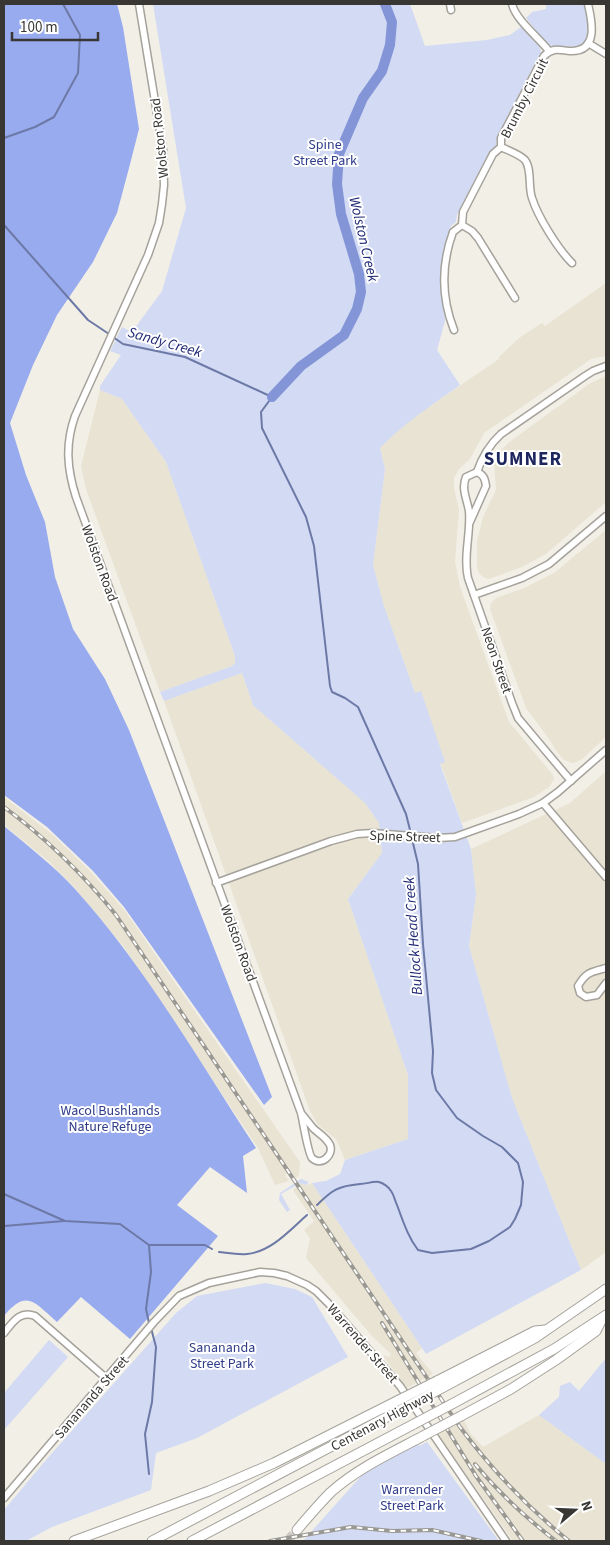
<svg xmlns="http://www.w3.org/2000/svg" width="610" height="1545" font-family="'Source Sans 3',sans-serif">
  <rect width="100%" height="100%" fill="#f2efe7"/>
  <g fill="#e8e3d3">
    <polygon points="606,283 606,356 591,359 484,433 470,459 459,469 454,478 454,488 459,510 455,561 460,587 509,722 553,775 554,779 549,787 534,797 462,823 384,606 373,565 385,469 380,448 393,434 411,419 499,359 499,357 519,338 542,323 545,326"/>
    <polygon points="606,376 606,502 546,554 522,567 489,579 483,577 479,573 477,567 477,541 483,517 496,490 494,462 495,457 508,443 589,384"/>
    <polygon points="100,390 122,399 166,462 235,656 235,664 232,666 160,692 86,489 81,466"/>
    <polygon points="606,530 606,737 581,760 573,763 564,760 557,752 549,739 526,708 490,609 491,603 496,598 524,588 554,573"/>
    <polygon points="242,673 253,705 365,803 379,823 382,853 348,899 408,1075 408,1139 345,1160 336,1139 318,1125 310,1111 164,701"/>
    <polygon points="606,771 606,1252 581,1270 512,1098 469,946 476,895 471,849 570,803"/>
    <polygon points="4,797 53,835 91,872 125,911 300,1162 299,1175 296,1178 291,1171 285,1175 289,1181 275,1185 258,1148 123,946 74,887 48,861 4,825"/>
    <polygon points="300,1183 306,1185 312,1183 422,1348 416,1353 433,1374 407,1388 383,1356 384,1355 389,1357 391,1354 371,1335 306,1258 310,1238 304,1230 314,1221 293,1190"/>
    <polygon points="539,1415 606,1464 606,1541 513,1541 437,1433 463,1419 471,1434 483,1447"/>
  </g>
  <g fill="#d2daf4">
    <path d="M153,4H410L425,46L487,40L510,35L521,27C529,34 540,41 541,52L497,137L496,146L490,151L474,181L457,215L456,222L451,226L449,232L442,266L445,321L437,350L460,385C432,405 404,423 380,448L385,469L373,565L384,606L415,693L421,691L445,762L440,764L471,849L476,895L469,946L512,1098L581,1270L426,1354L312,1183L326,1181L340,1174L345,1160L408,1139V1075L348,899L382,853L379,823L365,803L253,705L242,673L164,701L160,692L232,666L235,663V656L166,462L122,399L100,390V386L121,355L110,351L122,327L132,332L162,291L186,208Z"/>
    <path d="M546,4H584C588,23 595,50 565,46C560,46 553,47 549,45C543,42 531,24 526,18L532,12L546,9Z"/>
    <polygon points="301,1179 309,1182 306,1185 300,1183 281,1194 290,1210 287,1212 279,1200 280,1193"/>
    <polygon points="265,1283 295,1289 312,1297 348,1357 197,1438 156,1453 151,1490 52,1527 26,1541 4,1541 4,1510 46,1460 176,1313 197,1296"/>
    <polygon points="49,1340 68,1357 4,1430 4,1393"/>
    <polygon points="606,1358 606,1464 539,1415 559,1397 560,1386 570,1382 579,1391"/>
    <polygon points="417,1442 419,1446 427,1442 499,1541 303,1541 362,1475"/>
  </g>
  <g fill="#99abef">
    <polygon points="4,4 117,4 123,27 139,129 129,168 117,213 93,262 57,315 33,365 10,423 26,475 45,522 55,577 73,629 105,679 129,730 272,1097 264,1105 124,907 93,871 47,827 4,795"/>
    <path d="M4,826C28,846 54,866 75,889C144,965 199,1061 256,1148L243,1156L247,1193L210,1167L177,1205L218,1236L130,1339L81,1297L57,1322C35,1303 27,1288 4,1316Z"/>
  </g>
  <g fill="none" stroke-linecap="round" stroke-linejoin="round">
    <g stroke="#6c79a6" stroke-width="2">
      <polyline points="4,138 35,127 54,117 78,73 80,35 63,4"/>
      <polyline points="4,225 88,320 109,334"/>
      <polyline points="113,337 123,344 185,357 272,397 261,412 262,428 306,517 314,546 330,686 332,692 345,698 358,707 406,814 411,834"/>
      <polyline points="4,1194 65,1221 120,1224 149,1245 205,1245 212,1249"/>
      <path d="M317,1205C332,1190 338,1186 360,1184C367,1184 372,1181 379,1182C383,1183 389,1187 391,1191C394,1195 395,1201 397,1205C403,1221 408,1237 418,1250L432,1253L471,1249L489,1241L510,1227L515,1219L521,1205L523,1182L518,1163L502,1147L483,1136L457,1118L436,1090L432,1073L433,1051L423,944L418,864L412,839"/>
      <polyline points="4,1226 64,1221"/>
      <polyline points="149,1245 151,1272 146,1309 149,1323"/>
      <path d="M219,1252C228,1253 238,1255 247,1254C271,1252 290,1230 307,1215"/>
      <polyline points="149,1474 145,1434 152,1402 156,1347 151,1328"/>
    </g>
    <polyline stroke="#8395d7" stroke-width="10" points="272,397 301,366 344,335 357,309 361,292 359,274 341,214 337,184 339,154 363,98 382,71 390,45 392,22 385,4"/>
    <polyline stroke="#cdcac3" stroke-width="9" stroke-dasharray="9 4.5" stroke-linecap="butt" points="287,1541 297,1530"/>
    <defs>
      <g id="minor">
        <path d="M139,4L163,150L164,185L162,204L159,223L148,255L75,416C65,444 67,469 76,497L301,1113C303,1121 308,1154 312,1158C321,1167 334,1155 330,1145C326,1137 319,1134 313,1128C309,1123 305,1118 301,1113"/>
        <polyline points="450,4 451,10"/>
        <path d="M512,4C516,20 538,37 549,51"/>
        <polyline points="588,43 606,54"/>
        <path d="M501,147C509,151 519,154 525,160C532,169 528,187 532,198C538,217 558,249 572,263"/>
        <polyline points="462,225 472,231 478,238 515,298"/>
        <path d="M454,330C441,297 441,265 453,232L462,225L463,212L493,154L501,147V138L544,56C553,47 559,50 570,51C599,52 592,21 588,4"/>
        <path d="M477,472C482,457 489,445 501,434L585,376L593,371L606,366"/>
        <path d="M470,522L486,486C485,479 484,475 477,472L466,477C461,489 467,499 469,511C471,533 463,556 468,578L512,703L518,718L571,781"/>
        <polyline points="474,595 522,578 549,564 606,516"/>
        <polyline points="543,803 606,877"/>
        <polyline points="216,883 331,841 357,834 373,833 438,838 455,837 519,814 543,803 558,792 606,750"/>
        <path d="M606,968C591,972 586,972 578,986L580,993L586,997L597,995L606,983"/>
        <path d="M4,1333C13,1322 20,1310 35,1316L107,1379"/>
        <polyline points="4,1498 154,1322 179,1296 209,1283 260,1272 274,1273 287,1276 307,1285 316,1291 329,1304 400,1386 506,1541"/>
      </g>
      <g id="highway">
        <polyline points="437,1381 535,1331 545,1330"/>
        <polyline points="442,1388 535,1338 606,1289"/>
        <polyline points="452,1404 554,1349 606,1315"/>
        <polyline points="461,1416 511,1389 556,1360 596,1331 602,1319"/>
        <path d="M297,1530C308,1517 319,1504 331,1492C358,1468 391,1453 423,1436"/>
        <polyline points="74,1541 209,1491 274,1463 399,1400"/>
        <polyline points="152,1541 404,1408"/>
        <polyline points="192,1541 414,1424"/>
      </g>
    </defs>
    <use href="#minor" stroke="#a5a29b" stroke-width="9"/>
    <use href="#highway" stroke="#a5a29b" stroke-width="11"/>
    <use href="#minor" stroke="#fff" stroke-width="6"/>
    <use href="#highway" stroke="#fff" stroke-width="9"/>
    <defs>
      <g id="rail">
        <path d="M4,807C47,839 82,873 116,915L460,1427C492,1470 527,1507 569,1541"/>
        <polyline points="382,1323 476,1476 523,1541"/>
        <path d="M475,1464C499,1493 526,1518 556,1541"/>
        <polyline points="270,1541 351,1527 392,1531 432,1530 481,1541"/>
      </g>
    </defs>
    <use href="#rail" stroke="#9a9892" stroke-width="4"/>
    <use href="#rail" stroke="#fff" stroke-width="2" stroke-dasharray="5.5" stroke-linecap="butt"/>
    <defs>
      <g id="highway-bridge">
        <polyline points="399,1400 437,1381"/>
        <polyline points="404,1408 442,1388"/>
        <polyline points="414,1424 452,1404"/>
        <polyline points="423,1436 461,1416"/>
      </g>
    </defs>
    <use href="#highway-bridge" stroke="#a5a29b" stroke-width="11" stroke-linecap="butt"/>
    <use href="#highway-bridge" stroke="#fff" stroke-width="9"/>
  </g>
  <g text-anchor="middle" stroke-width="4" stroke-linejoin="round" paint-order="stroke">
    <g font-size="14" fill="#383734" stroke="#fff">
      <text transform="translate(524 98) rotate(-63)" y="5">Brumby Circuit</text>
      <text transform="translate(159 138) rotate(-96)" y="5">Wolston Road</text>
      <text transform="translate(100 563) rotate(70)" y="5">Wolston Road</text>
      <text transform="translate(497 660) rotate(71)" y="5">Neon Street</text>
      <text transform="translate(405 836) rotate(2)" y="5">Spine Street</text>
      <text transform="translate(239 943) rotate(70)" y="5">Wolston Road</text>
      <text transform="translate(363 1343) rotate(49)" y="5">Warrender Street</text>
      <text transform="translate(91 1397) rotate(-49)" y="5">Sanananda Street</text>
      <text transform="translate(382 1420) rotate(-28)" y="5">Centenary Highway</text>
    </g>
    <g font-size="14" fill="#2f3c8a" stroke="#fff">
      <text x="325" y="149">Spine<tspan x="325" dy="16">Street Park</tspan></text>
      <text x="110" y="1115">Wacol Bushlands<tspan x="110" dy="16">Nature Refuge</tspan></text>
      <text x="222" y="1352">Sanananda<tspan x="222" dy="16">Street Park</tspan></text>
      <text x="412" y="1494">Warrender<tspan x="412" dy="16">Street Park</tspan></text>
    </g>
    <g font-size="15" font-style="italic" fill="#1f2874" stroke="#fff">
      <text transform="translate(364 239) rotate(77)" y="5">Wolston Creek</text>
      <text transform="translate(165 342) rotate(16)" y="5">Sandy Creek</text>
      <text transform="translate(413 936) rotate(-94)" y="5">Bullock Head Creek</text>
    </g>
    <g font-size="19" font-weight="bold" letter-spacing="1" fill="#1d265e" stroke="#fff">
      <text x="523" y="465">SUMNER</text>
    </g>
  </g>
  <rect width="610" height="1545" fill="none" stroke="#383734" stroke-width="10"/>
  <g transform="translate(575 1510) rotate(71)" stroke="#ffffff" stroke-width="4" paint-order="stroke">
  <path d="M0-4L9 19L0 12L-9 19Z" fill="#383734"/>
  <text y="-8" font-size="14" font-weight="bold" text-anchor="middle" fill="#383734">N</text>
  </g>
  <path d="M12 32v8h86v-8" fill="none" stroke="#383734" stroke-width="2.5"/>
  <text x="20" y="32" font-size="15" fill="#383734" stroke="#ffffff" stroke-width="4" paint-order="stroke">100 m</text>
</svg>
